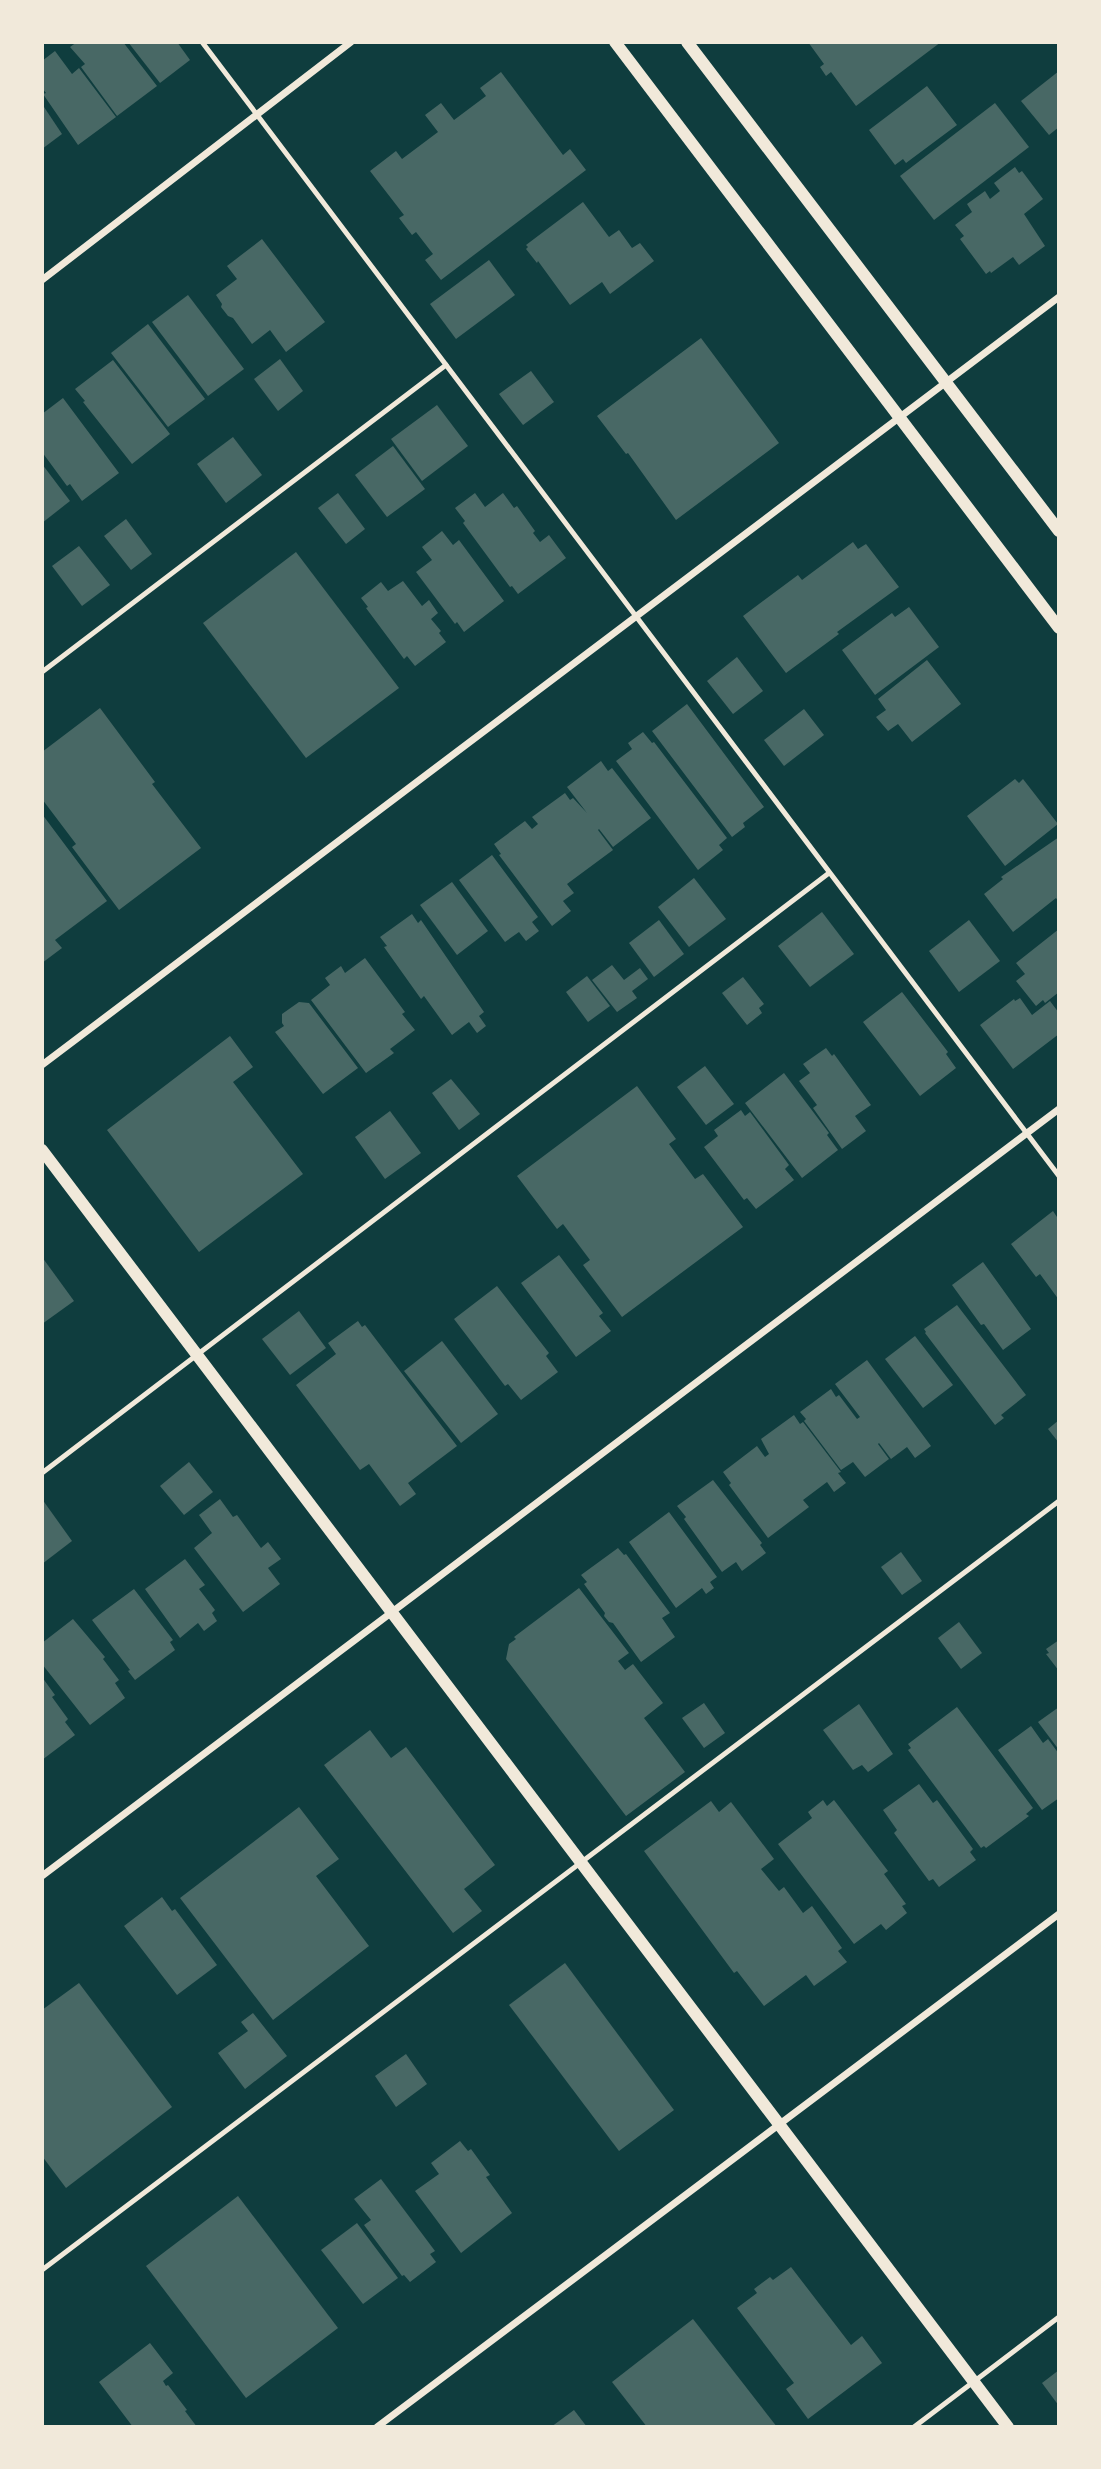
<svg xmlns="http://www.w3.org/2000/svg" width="1101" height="2469" font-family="'Sofia Sans Condensed',sans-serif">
  <rect width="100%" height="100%" fill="#0f3d3e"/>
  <g fill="#486865">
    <polygon points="77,42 123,42 157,86 117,116 81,67 85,64 70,47"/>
    <polygon points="128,42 177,42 190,60 160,83"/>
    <polygon points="808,42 941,42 856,106 831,72 826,76 820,67 824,64"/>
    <polygon points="55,51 72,74 79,68 116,117 78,145 43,94 46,93 42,88 42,61"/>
    <polygon points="1059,71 1059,127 1049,135 1021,101"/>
    <polygon points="501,72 563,155 570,149 586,170 441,280 425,260 433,254 416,232 412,235 399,218 404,215 370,171 396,151 402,159 438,132 425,115 441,103 454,120 486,96 480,88"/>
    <polygon points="927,86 957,125 906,163 903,159 895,165 869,130"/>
    <polygon points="995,103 1029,147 934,220 900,176"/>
    <polygon points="42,104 62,134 42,149"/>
    <polygon points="1015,167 1019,173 1022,171 1043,199 1024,214 1045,246 1019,265 1013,257 991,273 990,271 986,274 960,239 964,236 955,225 972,212 967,204 985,191 990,199 1000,191 994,183"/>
    <polygon points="583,202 609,237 619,230 632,248 640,243 654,261 610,294 602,282 570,305 538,261 537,263 526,249 528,247 526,245"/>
    <polygon points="262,239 325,322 286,352 270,330 252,344 233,318 228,316 221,307 222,304 216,295 237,279 227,266"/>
    <polygon points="489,260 515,295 456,339 430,304"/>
    <polygon points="188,295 244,369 208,396 152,322"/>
    <polygon points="148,324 205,399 168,427 111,353"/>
    <polygon points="701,338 779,443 676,520 628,453 626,454 597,416"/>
    <polygon points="280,359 303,391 278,411 254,379"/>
    <polygon points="113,360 170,434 132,464 83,402 85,401 75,389"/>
    <polygon points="531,371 554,402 523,425 499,394"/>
    <polygon points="63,398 119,473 82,501 70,484 67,486 42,452 42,414"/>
    <polygon points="437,405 468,446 422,481 391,439"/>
    <polygon points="233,437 262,475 226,503 197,464"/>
    <polygon points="393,446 425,489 387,517 355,475"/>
    <polygon points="42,464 70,501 42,523"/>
    <polygon points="338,493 365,529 346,544 318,508"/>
    <polygon points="475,493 485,507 503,493 514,508 517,506 535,531 533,533 540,542 549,535 566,558 518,594 512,586 510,587 463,523 465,521 455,508"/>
    <polygon points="126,519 152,554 131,570 104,536"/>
    <polygon points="442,531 453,545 459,540 504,601 464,632 457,622 455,624 416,572 432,560 422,547"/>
    <polygon points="853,542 858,549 866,544 899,587 837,632 839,634 786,673 743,616 798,575 802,580"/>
    <polygon points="79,546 110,585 82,606 52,566"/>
    <polygon points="296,552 399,688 306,758 203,623"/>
    <polygon points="403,581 422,606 429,600 438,613 431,619 441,631 439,633 446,642 415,666 407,656 404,659 366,608 368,607 361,598 381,582 388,591"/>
    <polygon points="909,607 939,647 875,695 842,650 892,613 895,617"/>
    <polygon points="737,657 763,691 733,714 707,681"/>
    <polygon points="927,660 961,704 912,742 898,724 888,731 876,717 886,710 878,699"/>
    <polygon points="687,704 764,807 743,823 745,827 732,837 652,731"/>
    <polygon points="100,708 155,782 152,784 201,848 119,910 72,847 76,844 42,799 42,752"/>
    <polygon points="804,709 824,735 784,766 764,740"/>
    <polygon points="643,732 652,743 654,742 727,838 719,845 723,850 698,870 616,761 632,749 628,743"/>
    <polygon points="601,761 608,771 612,768 651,818 613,847 599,829 598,830 613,850 567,884 574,893 563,901 571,911 552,926 499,855 501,854 494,844 525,821 532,829 538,824 532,817 565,793 570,800 573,798 587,813 567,787"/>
    <polygon points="1015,779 1019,783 1023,779 1058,824 1005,866 967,816"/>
    <polygon points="42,814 107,901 55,940 62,948 42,963"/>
    <polygon points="1059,837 1059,902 1056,898 1013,932 984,894 1003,879 1001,877"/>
    <polygon points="492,855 538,917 532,922 539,931 526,941 519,932 505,942 459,880"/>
    <polygon points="694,878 726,919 689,947 658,907"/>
    <polygon points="452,882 488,931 457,955 420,905"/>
    <polygon points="822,912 854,954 810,987 778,946"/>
    <polygon points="412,914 418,923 421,920 484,1012 479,1016 486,1026 477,1033 469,1022 452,1035 424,996 421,999 384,947 387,946 380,937"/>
    <polygon points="659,920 684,954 654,977 629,943"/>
    <polygon points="969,920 1000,961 959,992 929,951"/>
    <polygon points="1059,929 1059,992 1045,1003 1043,1000 1036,1006 1016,981 1025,974 1016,963"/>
    <polygon points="365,958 405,1012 402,1014 415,1030 390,1049 394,1053 366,1073 311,1000 330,985 325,978 341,966 345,973"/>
    <polygon points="612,965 624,980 640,968 648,979 632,991 637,998 617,1012 592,980"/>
    <polygon points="587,976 610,1006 588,1022 566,992"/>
    <polygon points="743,977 764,1004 759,1008 762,1013 747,1025 722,993"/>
    <polygon points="902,992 948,1052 946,1054 956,1068 920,1096 863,1022"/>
    <polygon points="1020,998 1032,1015 1050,1001 1059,1013 1059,1034 1013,1069 980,1025 1014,999 1015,1001"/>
    <polygon points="299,1002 309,1003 358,1068 323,1094 275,1032 284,1026 282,1023 282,1014"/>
    <polygon points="230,1036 253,1067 233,1082 303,1174 199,1252 107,1130"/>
    <polygon points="826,1048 832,1056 834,1054 871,1105 855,1116 866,1131 842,1149 813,1108 817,1105 799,1081 810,1073 803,1064"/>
    <polygon points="705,1066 734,1104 706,1125 677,1087"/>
    <polygon points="784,1073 829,1133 827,1135 838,1150 802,1178 745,1103"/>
    <polygon points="451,1079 480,1114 459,1130 432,1093"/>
    <polygon points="637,1086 676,1139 669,1144 695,1179 703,1174 743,1227 622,1317 583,1265 590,1260 563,1224 557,1229 517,1176"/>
    <polygon points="741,1110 745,1116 750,1112 789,1165 785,1169 794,1180 756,1209 747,1198 744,1200 704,1147 718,1136 714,1130"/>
    <polygon points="390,1111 421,1153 385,1179 355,1137"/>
    <polygon points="1053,1211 1059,1220 1059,1300 1040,1274 1036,1277 1011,1244"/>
    <polygon points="559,1255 603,1313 599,1316 611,1331 576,1357 521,1283"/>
    <polygon points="42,1257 74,1301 42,1324"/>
    <polygon points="983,1262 1031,1329 1003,1350 984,1324 981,1325 952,1285"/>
    <polygon points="497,1286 549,1353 546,1356 558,1372 521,1400 508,1384 505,1386 454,1319"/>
    <polygon points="957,1305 1026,1395 1001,1415 1004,1418 995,1425 925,1333 926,1332 924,1329"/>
    <polygon points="299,1311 326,1348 290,1375 262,1339"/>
    <polygon points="358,1321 362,1327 365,1325 457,1446 408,1483 416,1494 400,1506 369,1464 360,1470 296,1385 336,1354 328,1343"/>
    <polygon points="915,1336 953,1385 923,1408 885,1359"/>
    <polygon points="442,1341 498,1414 461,1443 404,1371"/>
    <polygon points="867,1360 931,1446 915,1458 907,1447 891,1459 879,1443 878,1444 889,1459 865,1477 853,1462 841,1470 804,1421 806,1419 800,1412 831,1389 836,1397 839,1395 857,1419 860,1417 835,1384"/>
    <polygon points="794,1415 800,1424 803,1422 841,1472 838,1473 846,1483 834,1492 827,1482 803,1500 809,1507 768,1538 729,1485 731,1483 723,1472 757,1446 765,1457 769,1454 761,1439"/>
    <polygon points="1059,1420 1059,1443 1048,1429"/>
    <polygon points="189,1462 213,1492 184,1515 160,1486"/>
    <polygon points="713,1480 762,1543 760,1545 766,1553 742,1571 736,1562 722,1572 684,1519 686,1517 677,1506"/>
    <polygon points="42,1499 72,1541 42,1564"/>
    <polygon points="220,1499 233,1517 237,1515 261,1548 268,1542 281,1559 268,1568 280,1584 243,1612 194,1548 212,1533 199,1515"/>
    <polygon points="669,1512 717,1577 710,1582 714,1588 706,1594 702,1588 676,1608 629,1542"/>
    <polygon points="618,1548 624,1555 626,1554 670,1613 662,1618 675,1637 641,1662 613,1623 609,1622 604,1616 605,1613 584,1584 587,1582 581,1575"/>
    <polygon points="901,1552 922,1581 902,1595 881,1567"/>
    <polygon points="185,1559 205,1585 199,1589 215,1610 212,1613 217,1621 204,1631 198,1623 180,1638 145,1589"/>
    <polygon points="579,1588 629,1653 618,1661 625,1670 633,1664 663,1703 644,1718 685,1772 626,1816 506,1659 509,1644 516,1639 514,1637"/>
    <polygon points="134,1589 173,1640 170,1642 175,1650 135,1680 128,1671 130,1670 92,1620"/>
    <polygon points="73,1619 105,1657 103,1659 119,1680 115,1683 125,1698 90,1725 42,1664 42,1643"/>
    <polygon points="959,1622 982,1653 961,1669 938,1638"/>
    <polygon points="1059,1640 1059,1671 1046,1654 1049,1653 1046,1649"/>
    <polygon points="42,1677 55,1695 52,1697 68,1719 65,1722 75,1735 42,1760"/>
    <polygon points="704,1703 725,1733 704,1748 682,1718"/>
    <polygon points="859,1704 893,1754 868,1772 862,1765 853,1770 823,1730"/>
    <polygon points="957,1707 1033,1808 1026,1814 1029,1816 986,1848 984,1846 981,1848 908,1750 911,1748 908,1744"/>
    <polygon points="1059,1707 1059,1750 1038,1722"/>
    <polygon points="1031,1726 1043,1743 1048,1739 1059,1754 1059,1798 1042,1810 998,1750"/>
    <polygon points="370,1730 391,1758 406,1747 495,1865 464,1889 482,1911 453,1933 324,1765"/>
    <polygon points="919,1784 933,1803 937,1800 951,1819 973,1849 970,1852 976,1860 939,1887 933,1879 929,1881 894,1833 897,1830 883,1810"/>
    <polygon points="823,1800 827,1806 834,1800 888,1871 884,1874 906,1904 902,1906 907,1913 886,1930 881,1924 854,1944 778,1844 812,1818 808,1812"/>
    <polygon points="711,1801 719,1812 731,1802 774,1859 761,1869 779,1891 784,1887 803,1913 812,1906 842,1948 838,1951 847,1962 814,1986 806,1975 764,2006 737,1971 734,1973 644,1851"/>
    <polygon points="299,1807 339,1859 316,1876 369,1946 273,2020 180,1898"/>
    <polygon points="162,1897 172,1911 175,1909 217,1965 177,1995 124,1926"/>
    <polygon points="565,1963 674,2110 619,2151 509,2005"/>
    <polygon points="79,1983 172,2107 66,2188 42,2156 42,2010"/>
    <polygon points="253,2013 287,2056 245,2089 218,2053 248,2031 241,2022"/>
    <polygon points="406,2054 427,2084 396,2107 375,2076"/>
    <polygon points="460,2141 468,2151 471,2149 490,2175 486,2177 512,2213 461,2253 415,2191 439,2174 431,2163"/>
    <polygon points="381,2179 435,2251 430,2254 436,2262 410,2282 404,2275 402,2276 364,2225 371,2220 354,2199"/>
    <polygon points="238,2196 338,2328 246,2398 146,2266"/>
    <polygon points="357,2223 398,2278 363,2304 321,2250"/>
    <polygon points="791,2267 851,2345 862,2336 882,2363 808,2419 786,2389 794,2383 737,2308 757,2293 754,2289 770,2277 773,2280"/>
    <polygon points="693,2319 777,2427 647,2427 612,2382"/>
    <polygon points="150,2343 173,2373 163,2381 166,2386 168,2385 187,2410 185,2411 197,2427 133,2427 99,2382"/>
    <polygon points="1059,2370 1059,2406 1042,2383"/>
    <polygon points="574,2410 587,2427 551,2427"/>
  </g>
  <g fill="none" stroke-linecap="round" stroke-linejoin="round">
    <g stroke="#f1e9da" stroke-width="5">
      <polyline points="202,42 1059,1176"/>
      <polyline points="42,672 446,365"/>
      <polyline points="42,1473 829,873"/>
      <polyline points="42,2270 1059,1501"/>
      <polyline points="914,2427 1059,2317"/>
    </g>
    <g stroke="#f1e9da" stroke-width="7">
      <polyline points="42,280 351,42"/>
      <polyline points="42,1065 1059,297"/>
      <polyline points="42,1876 1059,1109"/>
      <polyline points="377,2427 1059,1914"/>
    </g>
    <g stroke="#f1e9da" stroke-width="12">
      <polyline points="615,42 1059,628"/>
      <polyline points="687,42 1059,531"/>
      <polyline points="42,1150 1008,2427"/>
    </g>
  </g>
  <rect width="1101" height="2469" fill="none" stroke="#f1e9da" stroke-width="88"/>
</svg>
